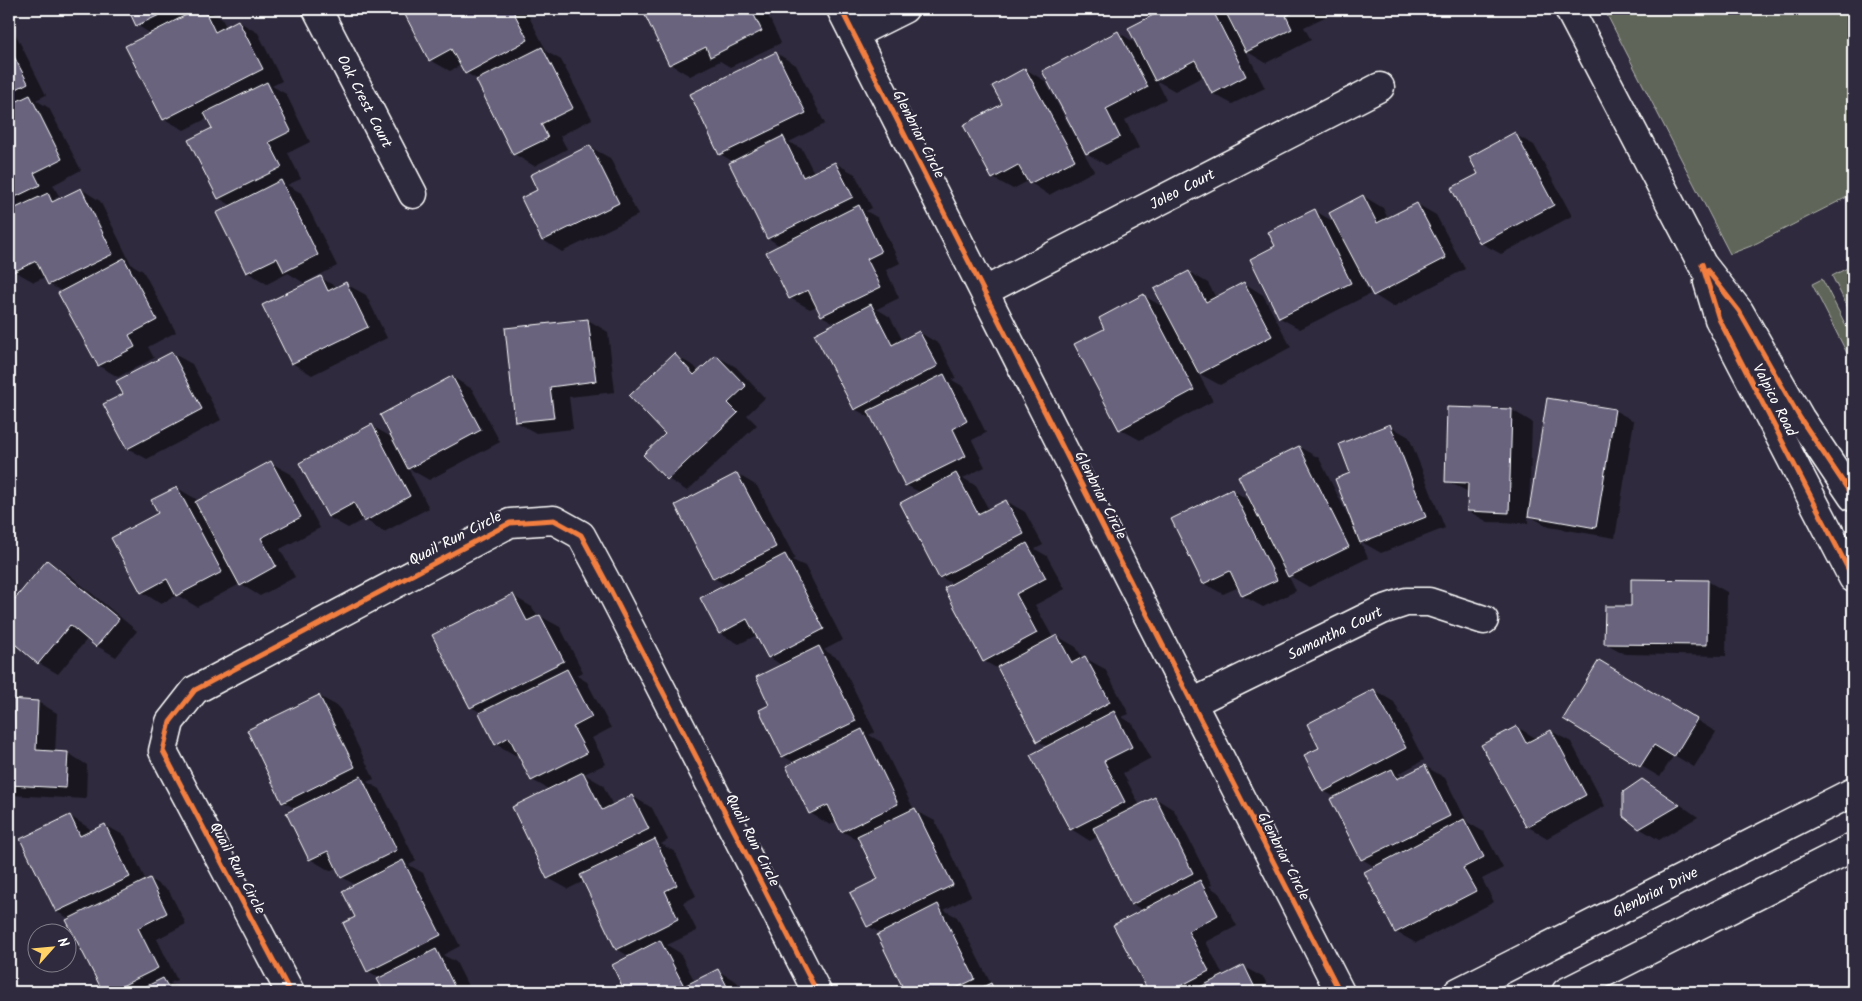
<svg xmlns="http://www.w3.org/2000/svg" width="1862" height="1001" font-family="Kalam,sans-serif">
  <rect width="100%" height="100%" fill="#2f2a3d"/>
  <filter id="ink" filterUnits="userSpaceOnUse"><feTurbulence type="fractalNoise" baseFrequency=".02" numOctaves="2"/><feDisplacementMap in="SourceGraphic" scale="10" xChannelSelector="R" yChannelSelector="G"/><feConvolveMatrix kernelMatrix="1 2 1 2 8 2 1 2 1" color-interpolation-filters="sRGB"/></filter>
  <g filter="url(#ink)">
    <g fill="#5f6558" stroke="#afb2ac">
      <polygon points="1604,9 1853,9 1853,194 1751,246 1730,254"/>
      <polygon points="1853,265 1853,318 1832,276"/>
      <polygon points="1822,279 1853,339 1853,365 1812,284"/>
    </g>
    <g fill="#0007">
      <polygon points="129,9 215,9 209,11 222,19 226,27 238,21 258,33 282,81 272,86 286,94 310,142 288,153 301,179 287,185 301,193 337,266 304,283 288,273 267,284 247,272 232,206 219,198 214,129 208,118 184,130 164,119 151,34 137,25"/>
      <polygon points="410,9 525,9 547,52 561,60 592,119 560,136 567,149 534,166 514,154 477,79 466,73 461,65 450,71 430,60 405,11"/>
      <polygon points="643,9 765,9 781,43 730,67 720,61 690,76 670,64"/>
      <polygon points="1168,9 1330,9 1333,13 1304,27 1311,40 1266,63 1246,51 1265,88 1232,104 1212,93 1204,76 1175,91 1157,81 1166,99 1125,120 1139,148 1106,165 1083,151 1094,171 1049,195 1028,181 1013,189 993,178 1004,105 1025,69 1045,81 1076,138 1078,136 1118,32 1137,44 1130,28"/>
      <polygon points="9,29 14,31 46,95 36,100 49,108 81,170 53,185 59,196 55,198 59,200 81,189 100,201 131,264 143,271 176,332 148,347 154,358 118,377 99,366 63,292 49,284 45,277 34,282 14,271 9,260"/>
      <polygon points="776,53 796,65 825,124 789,142 802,149 814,173 835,163 855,174 872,208 866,211 878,218 900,263 886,270 899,298 877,309 890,317 903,341 919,332 939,344 956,377 952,380 964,387 986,433 972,440 985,467 963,478 976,486 989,510 1006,501 1025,512 1043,545 1035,549 1047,556 1065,589 1035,605 1053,638 1057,636 1076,647 1083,659 1085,658 1105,669 1129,714 1122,717 1133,724 1151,758 1123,773 1140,806 1155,798 1174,810 1212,885 1209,886 1219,893 1237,926 1206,942 1224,977 1244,967 1264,978 1270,992 1150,992 1115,926 1144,911 1132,904 1098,836 1090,841 1071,829 1048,747 1038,741 1000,670 984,661 953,584 940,577 921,493 906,485 874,420 855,409 836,324 822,316 817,306 810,309 790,298 780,246 768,238 734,162 720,154 691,95"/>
      <polygon points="1514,134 1534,145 1572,216 1501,254 1481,243 1480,174"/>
      <polygon points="590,147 610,158 638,215 562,252 543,240 539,191"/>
      <polygon points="1363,196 1383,208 1388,219 1417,204 1436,215 1465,269 1393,307 1374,295 1365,279 1363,280 1370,294 1300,329 1280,318 1277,247 1315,211 1336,223"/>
      <polygon points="1189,272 1208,283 1216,298 1244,283 1263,295 1291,347 1220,385 1198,373 1213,401 1140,440 1120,429 1106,329 1144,296 1165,308"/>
      <polygon points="321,278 338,288 346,284 366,295 387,338 312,375 292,363"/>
      <polygon points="588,320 608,332 615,392 569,397 573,429 536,433 516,422 506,329"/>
      <polygon points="172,353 192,364 221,420 147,459 127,448 124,395"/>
      <polygon points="674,355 694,366 699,372 716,356 736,367 765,398 747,415 757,425 687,491 668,479 645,455 667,434"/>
      <polygon points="452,377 472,389 500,442 429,480 408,468 429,508 384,532 364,519 348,528 328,517 372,426 393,438"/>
      <polygon points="1448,408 1512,410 1532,422 1529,512 1530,512 1614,410 1634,421 1615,538 1549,527 1528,515 1528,523 1488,522 1468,511 1469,492 1446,481"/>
      <polygon points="1390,426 1409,437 1445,528 1381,553 1360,541 1368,558 1309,587 1288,575 1296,591 1263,607 1243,596 1239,587 1223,594 1203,583 1232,490 1252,502 1299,447 1319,458 1355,530 1356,530 1352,474"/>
      <polygon points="271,463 291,474 320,528 280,549 295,577 260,596 240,584 197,607 177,595 161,604 142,592 160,514 177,488 196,499 198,502"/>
      <polygon points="737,474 757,486 795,558 792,560 805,566 843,640 824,650 839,659 875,732 869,735 881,742 914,810 935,821 971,896 944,910 957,917 991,984 1005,992 907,992 878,936 882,934 868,926 879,880 862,843 842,831 837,821 830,825 810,813 795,763 783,756 771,705 783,666 769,657 757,635 739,644 719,633 727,586 714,578 677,506"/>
      <polygon points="47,562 67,573 137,631 116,657 97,646 88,638 58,674 39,663 9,637 9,608"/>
      <polygon points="1707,581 1727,592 1726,656 1625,654 1605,643 1632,607"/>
      <polygon points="513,596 532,607 538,617 540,616 560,627 583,672 576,675 587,682 611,728 592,738 606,764 584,774 603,785 613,806 632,796 652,808 668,840 661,844 675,852 696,896 683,903 697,931 667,945 680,953 695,982 718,971 737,982 743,992 627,992 613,965 630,957 617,949 584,881 568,889 548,878 550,790 532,780 518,754 515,755 496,744 480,712 471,707"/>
      <polygon points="1619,673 1716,732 1694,767 1674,755 1660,777 1641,766"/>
      <polygon points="1374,690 1394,702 1424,760 1398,774 1403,777 1425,766 1445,778 1467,822 1484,832 1503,868 1482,879 1494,902 1416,943 1396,932 1375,867 1362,859 1336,798 1324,791 1321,748"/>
      <polygon points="319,696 339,707 374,779 367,782 380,789 416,861 409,865 423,873 460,946 443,955 456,962 471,992 385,992 379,980 381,979 368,971 357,917 357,886 342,877 337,867 330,871 310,859 296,809 283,802"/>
      <polygon points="9,701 38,702 57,713 55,753 68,753 87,765 86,799 9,795"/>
      <polygon points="1517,727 1537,739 1551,731 1571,742 1605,806 1547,838 1527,826"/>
      <polygon points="1642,780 1662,792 1698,817 1659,840 1639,828"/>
      <polygon points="70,816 89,828 91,832 105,825 125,836 146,881 150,879 169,891 186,924 157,939 177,980 170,983 184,992 104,992 68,920 70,919 57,912"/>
    </g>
    <g fill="#6a647e" stroke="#fff">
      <polygon points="128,9 172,9 136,26"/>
      <polygon points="198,9 204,9 215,32 238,20 263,69 163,120 125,46"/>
      <polygon points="407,9 512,9 528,40 465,74 451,49 429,61 403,11"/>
      <polygon points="642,9 751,9 762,31 710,57 706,47 669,65"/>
      <polygon points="1165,9 1212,9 1246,76 1212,94 1195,60 1155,81 1128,28"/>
      <polygon points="1224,9 1300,9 1286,16 1292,29 1246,52"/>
      <polygon points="1118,31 1148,87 1106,109 1120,137 1086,154 1042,71"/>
      <polygon points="9,47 28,83 9,93"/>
      <polygon points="542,47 573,108 541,124 548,138 513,155 476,80"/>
      <polygon points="776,52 806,113 719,155 690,94"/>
      <polygon points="1025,68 1075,160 1029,184 1018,165 992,179 963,125 1002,104 992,86"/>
      <polygon points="267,82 291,131 269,142 282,167 218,199 188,140 212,128 204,113"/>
      <polygon points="30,95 62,159 34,173 40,185 9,200 9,105"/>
      <polygon points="1515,132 1554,205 1480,244 1451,188 1478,174 1469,157"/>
      <polygon points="783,136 803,177 835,162 853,197 767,239 729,163"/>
      <polygon points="590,145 619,203 542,241 521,198 537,190 530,175"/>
      <polygon points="281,180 318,255 284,272 277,258 246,273 216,213"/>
      <polygon points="81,188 113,254 48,285 36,261 13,272 9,263 9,211 48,193 52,202"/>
      <polygon points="1363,195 1377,223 1417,203 1446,258 1373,296 1329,213"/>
      <polygon points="859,205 881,252 867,259 881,287 821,316 808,290 789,299 766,252"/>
      <polygon points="1315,209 1351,283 1279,318 1250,259 1275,246 1268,232"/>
      <polygon points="124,258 157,320 129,335 135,347 98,366 58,293"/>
      <polygon points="1189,271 1206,302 1244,282 1272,336 1199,374 1154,289"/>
      <polygon points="321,276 328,291 346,282 368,327 291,364 262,305"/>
      <polygon points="1144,294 1194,390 1119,430 1074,344 1104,329 1099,318"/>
      <polygon points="871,304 892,345 919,331 938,366 854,410 814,334"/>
      <polygon points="588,319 596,381 550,387 554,418 515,422 505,328"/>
      <polygon points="172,352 202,409 127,449 103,404 123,394 116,381"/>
      <polygon points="674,353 694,375 716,355 746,386 728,403 738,413 667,480 643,455 665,434 629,396"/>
      <polygon points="944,374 967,421 953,429 966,456 905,486 868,411"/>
      <polygon points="452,376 481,430 408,469 380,415"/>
      <polygon points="1547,398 1615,409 1596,528 1528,516"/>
      <polygon points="1447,407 1512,409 1509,513 1467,511 1468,483 1445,482"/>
      <polygon points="372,424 410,496 364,522 354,503 328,517 299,463"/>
      <polygon points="1390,424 1426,517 1360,543 1335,479 1350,473 1339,444"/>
      <polygon points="1299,446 1349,547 1288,577 1238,476"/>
      <polygon points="271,461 301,517 261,538 276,566 240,586 195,502"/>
      <polygon points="737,473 776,547 713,579 675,505"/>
      <polygon points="956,473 978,514 1006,500 1024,534 939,578 900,503"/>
      <polygon points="177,487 222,572 176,596 167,579 141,593 111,538 158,513 151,500"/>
      <polygon points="1232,489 1277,580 1242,596 1230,571 1203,584 1171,519"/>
      <polygon points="1027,543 1046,578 1016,594 1037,633 983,662 944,588"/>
      <polygon points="785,554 824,629 768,658 747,619 719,634 700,598"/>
      <polygon points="47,560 119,619 96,647 70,625 38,664 9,639 9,606"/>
      <polygon points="1631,579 1708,580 1707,645 1604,644 1605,606 1631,606"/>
      <polygon points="513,594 527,621 540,615 564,661 470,708 432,635"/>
      <polygon points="1057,635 1072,663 1085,656 1110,702 1037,742 997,667"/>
      <polygon points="819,646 856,721 782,757 759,710 769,705 756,677"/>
      <polygon points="1599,660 1697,719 1674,757 1654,745 1640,767 1563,719"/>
      <polygon points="567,669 592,717 573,727 587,753 531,781 509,737 495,745 479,713"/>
      <polygon points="1374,689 1406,748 1323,792 1304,755 1319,748 1307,724"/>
      <polygon points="319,695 355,767 282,803 247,730"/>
      <polygon points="9,699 38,701 36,750 68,752 66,788 9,785"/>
      <polygon points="1114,711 1132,747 1104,761 1125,802 1070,830 1030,755"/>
      <polygon points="1517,726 1526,743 1551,730 1586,795 1526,827 1481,745"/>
      <polygon points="862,729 898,804 841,832 828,805 809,814 786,766"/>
      <polygon points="1425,765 1450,816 1361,860 1330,799 1392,769 1397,779"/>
      <polygon points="583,772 602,810 632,795 649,829 547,879 512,807"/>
      <polygon points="361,776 397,850 341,878 328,851 309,860 286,813"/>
      <polygon points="1642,779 1680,805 1639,829 1623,816 1623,792"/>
      <polygon points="1155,797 1193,873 1131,905 1093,828"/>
      <polygon points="915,808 953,885 867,927 850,893 878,879 857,836"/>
      <polygon points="70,815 80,836 105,824 130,877 56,912 20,839"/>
      <polygon points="1464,819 1484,857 1463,868 1476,891 1395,933 1364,872"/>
      <polygon points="655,839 677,885 665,891 678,919 616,950 580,875"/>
      <polygon points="403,860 441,935 367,972 343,923 355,917 342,891"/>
      <polygon points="150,878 167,913 138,928 158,968 110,992 103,992 66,920"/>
      <polygon points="1200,880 1218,915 1188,931 1209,971 1169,992 1149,992 1113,925"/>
      <polygon points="938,904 975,979 948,992 905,992 877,935"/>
      <polygon points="660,940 684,986 718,969 730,992 625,992 612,965"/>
      <polygon points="436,949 457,992 384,992 377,979"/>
      <polygon points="1244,965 1257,992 1190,992"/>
      <polygon points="163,978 171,992 135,992"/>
      <polygon points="991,983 995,992 972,992"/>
    </g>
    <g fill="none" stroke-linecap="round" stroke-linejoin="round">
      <defs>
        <g id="minor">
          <path id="s1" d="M317,9L413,194"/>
          <polyline points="841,9 1192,703 1340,992"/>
          <polyline points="854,34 904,9"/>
          <path id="s2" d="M985,291L1380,87"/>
          <path id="s3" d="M1192,703L1382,610L1406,602H1429L1484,620"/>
          <polyline points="290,992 163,751 170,722 195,690 510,523 554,520 581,535 609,587 817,992"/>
          <path id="s4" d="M1458,992L1853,792"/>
          <polyline points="1566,992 1853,847"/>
        </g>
        <g id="major">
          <polyline points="1569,9 1702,264 1739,311 1800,418 1853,497"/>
          <polyline points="1708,282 1719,319 1853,578"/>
        </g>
      </defs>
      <use href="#minor" stroke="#fff" stroke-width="31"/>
      <use href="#major" stroke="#fff" stroke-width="31"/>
      <use href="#minor" stroke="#2f2a3d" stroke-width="28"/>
      <use href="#major" stroke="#2f2a3d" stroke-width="28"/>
      <defs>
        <g id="cycleway">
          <polyline points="841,9 1192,703 1340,992"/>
          <polyline points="1702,264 1719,319 1853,578"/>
          <polyline points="1707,270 1739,311 1800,418 1853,497"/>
          <polyline points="290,992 163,751 170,722 195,690 510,523 554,520 581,535 609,587 817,992"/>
        </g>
      </defs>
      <use href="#cycleway" stroke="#2f2a3d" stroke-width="8"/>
      <use href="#cycleway" stroke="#f27e40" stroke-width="5"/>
    </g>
  </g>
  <g text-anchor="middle" stroke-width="5" stroke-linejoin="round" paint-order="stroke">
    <g font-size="15" fill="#fff" stroke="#2f2a3d">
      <text dy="5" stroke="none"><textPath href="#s1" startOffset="104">Oak Crest Court</textPath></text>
      <text transform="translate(919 134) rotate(63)" y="5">Glenbriar Circle</text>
      <text dy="5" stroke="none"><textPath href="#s2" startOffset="222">Joleo Court</textPath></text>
      <text transform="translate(1775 400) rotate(63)" y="5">Valpico Road</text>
      <text transform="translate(1101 495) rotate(63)" y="5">Glenbriar Circle</text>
      <text transform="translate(455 538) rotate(-27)" y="5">Quail Run Circle</text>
      <text dy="5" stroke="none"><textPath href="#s3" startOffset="159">Samantha Court</textPath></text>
      <text transform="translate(753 840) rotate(63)" y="5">Quail Run Circle</text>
      <text transform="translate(1284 856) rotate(63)" y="5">Glenbriar Circle</text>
      <text transform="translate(238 868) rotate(62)" y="5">Quail Run Circle</text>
      <text dy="5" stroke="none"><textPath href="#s4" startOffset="221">Glenbriar Drive</textPath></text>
    </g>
  </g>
  <rect width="1862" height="1001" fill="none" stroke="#2f2a3d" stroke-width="30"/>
  <rect x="15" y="15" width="1832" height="971" fill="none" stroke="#fff" stroke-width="2" filter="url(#ink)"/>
  <g transform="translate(52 948) rotate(63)"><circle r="24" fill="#2f2a3d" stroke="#827f8b"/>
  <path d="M0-4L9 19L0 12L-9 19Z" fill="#ffd166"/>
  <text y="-8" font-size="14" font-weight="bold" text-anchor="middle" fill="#ffffff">N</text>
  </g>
</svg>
